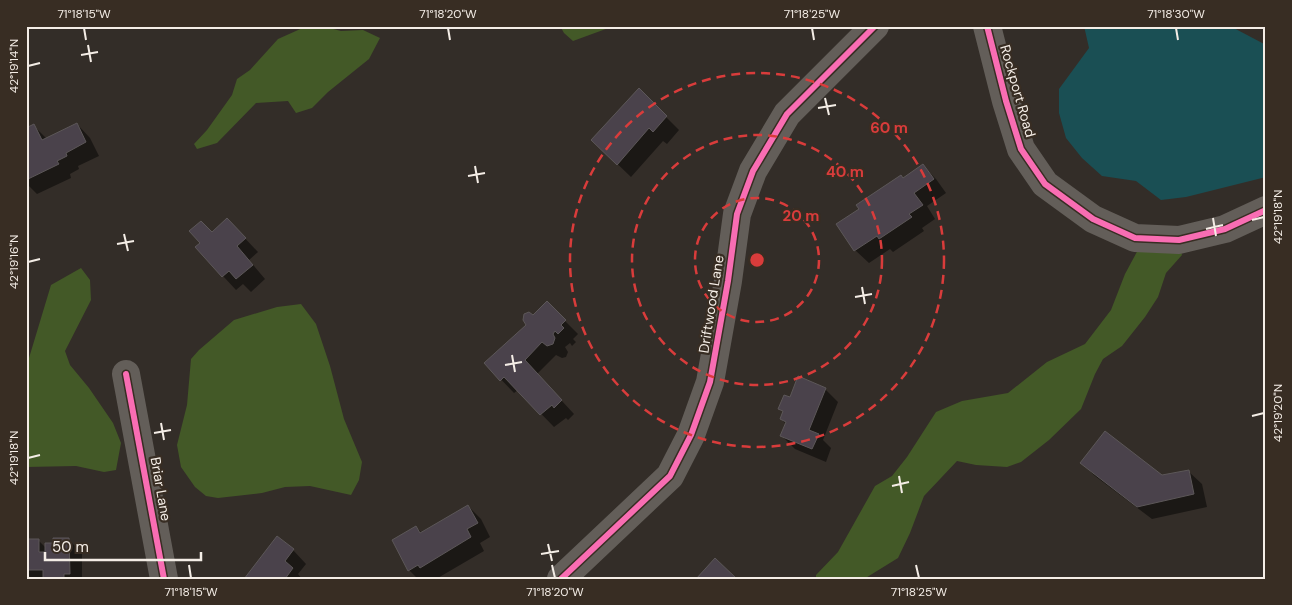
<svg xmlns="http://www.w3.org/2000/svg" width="1292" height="605" font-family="'DM Sans',sans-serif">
  <rect width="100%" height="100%" fill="#332d28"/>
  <g fill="#435927">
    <polygon points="307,26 322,26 341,31 363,30 380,38 369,59 328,92 312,108 296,113 288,101 256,103 217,143 197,149 194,144 207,130 232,95 237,79 250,70 278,39"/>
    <polygon points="560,26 614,26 573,41 564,33"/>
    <polygon points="1178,237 1182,255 1166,273 1158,297 1145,317 1122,346 1103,359 1095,374 1081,409 1049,440 1021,462 1007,467 976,465 957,461 924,496 910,533 898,558 864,579 816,579 816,575 838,552 875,486 892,476 907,457 936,412 962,401 1008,393 1047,362 1085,344 1111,310 1125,274 1139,248"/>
    <polygon points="81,268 90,280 91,300 65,351 70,365 89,388 113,423 121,443 116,470 104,472 76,466 26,467 26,361 29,358 51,285"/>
    <polygon points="301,304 316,324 330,366 344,419 362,462 359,480 351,495 310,486 285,487 262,493 218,498 206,496 195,487 181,467 177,445 187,405 191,359 199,350 234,320 277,307"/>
  </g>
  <polygon fill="#1a4f54" points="1084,26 1230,26 1266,45 1266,177 1186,197 1161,200 1136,181 1102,176 1082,158 1066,138 1059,113 1059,89 1089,48"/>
  <g fill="#0007">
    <polygon points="639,90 679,130 667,144 663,141 631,177 606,153"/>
    <polygon points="77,124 90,138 99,156 78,166 79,169 70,174 71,178 37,194 26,183 26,130 34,126 47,139"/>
    <polygon points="923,166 936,179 946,193 927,206 935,219 922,228 924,231 893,252 890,249 869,263 855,250 903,179"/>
    <polygon points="212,233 240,233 258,252 249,260 265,279 251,292 243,284 236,290 223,276"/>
    <polygon points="547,303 578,334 573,339 576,342 572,346 570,343 565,347 568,352 566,357 562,358 556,355 537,374 574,414 568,420 566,418 554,427 518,390 514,393 486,364 528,325"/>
    <polygon points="825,389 838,402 823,440 831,448 826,462 795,449 782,436 786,424 781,419 784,412 780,409 790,399"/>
    <polygon points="1082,463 1162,476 1188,471 1202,484 1207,507 1152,519 1095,476"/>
    <polygon points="468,506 481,519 490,537 480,543 484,551 436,579 418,579 409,570 416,527 422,533"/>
    <polygon points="26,540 38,540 46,548 69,540 82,553 82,579 32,579 26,573"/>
    <polygon points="293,550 306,564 298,574 302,579 245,579"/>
  </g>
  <g fill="#4a424b" stroke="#5c5758">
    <polygon points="639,88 667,116 653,132 649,128 617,165 591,140"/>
    <polygon points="77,123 86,142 66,153 67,156 57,161 59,164 26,180 26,128 34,124 42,140"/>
    <polygon points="923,164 934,179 914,193 923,205 909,214 912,217 879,239 877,236 854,251 836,224 859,209 856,205 901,175 903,178"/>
    <polygon points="227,218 246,238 237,246 253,265 236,279 229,271 222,277 195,247 200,243 189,231 201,221 212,232"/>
    <polygon points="547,301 566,320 561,325 564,328 558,334 555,331 553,334 555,338 553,344 547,346 542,342 525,360 562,400 554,408 552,405 540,415 504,377 500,381 484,363 526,325 523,320 524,314 529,312 533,315"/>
    <polygon points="798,376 826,388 809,430 819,434 812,449 780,436 786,422 780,419 783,411 778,409 784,395 790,397"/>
    <polygon points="1105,431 1162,475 1189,470 1194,494 1137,507 1080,463"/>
    <polygon points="468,505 478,523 467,529 471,537 420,568 418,565 408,571 392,540 416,526 420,533"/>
    <polygon points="277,536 294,549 285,561 293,568 285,579 244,579"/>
    <polygon points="53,538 69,538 70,574 64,574 64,579 43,579 43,570 26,570 26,539 39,539 39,552 45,552 45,543 53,543"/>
    <polygon points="715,558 737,579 696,579"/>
  </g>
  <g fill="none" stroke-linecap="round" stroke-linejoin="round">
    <g stroke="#635e59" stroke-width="28">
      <polyline points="987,26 1006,101 1021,149 1045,184 1093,219 1135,238 1179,240 1225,229 1266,210"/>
      <polyline points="126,374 164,579"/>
      <polyline points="561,579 670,476 691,435 710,382 728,281 737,214 753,171 787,114 875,26"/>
    </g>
    <defs>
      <g id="cycleway">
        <polyline points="987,26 1006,101 1021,149 1045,184 1093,219 1135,238 1179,240 1225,229 1266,210"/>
        <polyline points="126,374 164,579"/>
        <polyline points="561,579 670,476 691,435 710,382 728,281 737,214 753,171 787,114 875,26"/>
      </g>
    </defs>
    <use href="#cycleway" stroke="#382d23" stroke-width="9"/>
    <use href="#cycleway" stroke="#f96db3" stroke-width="6"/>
  </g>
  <path fill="none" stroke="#f4ede6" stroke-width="2" d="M84,28L86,40M448,28L450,40M812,28L814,40M1176,28L1178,40M88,45L91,62M81,55L98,52M28,66L40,63M825,98L829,115M818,108L836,105M475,166L478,183M468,176L485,173M1213,218L1216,236M1252,220L1264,217M1206,229L1223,225M124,234L128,251M117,244L134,241M28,262L40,259M862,287L865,304M855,297L872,294M512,355L515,372M505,365L522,362M1252,416L1264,413M161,423L164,440M154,433L171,430M28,458L40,455M899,476L902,493M892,486L909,482M548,544L552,561M541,554L559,551M189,565L191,578M552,565L555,578M916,565L919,578"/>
  <g fill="none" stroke="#d93c3b" stroke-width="2.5" stroke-dasharray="9 6">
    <circle cx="757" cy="260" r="62"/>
    <circle cx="757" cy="260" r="125"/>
    <circle cx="757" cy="260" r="187"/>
  </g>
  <g text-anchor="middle" stroke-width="4.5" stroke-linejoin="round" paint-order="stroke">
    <g font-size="14" fill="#f4ede6" stroke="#382d23">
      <text transform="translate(1018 91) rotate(74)" y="5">Rockport Road</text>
      <text transform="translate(711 304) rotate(-81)" y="5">Driftwood Lane</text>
      <text transform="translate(161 489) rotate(80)" y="5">Briar Lane</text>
    </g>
  </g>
  <circle cx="757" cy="260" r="8" fill="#d93c3b" stroke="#382d23" stroke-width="2.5"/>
  <g font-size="15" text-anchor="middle" font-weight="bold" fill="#d93c3b" stroke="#382d23" stroke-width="4.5" stroke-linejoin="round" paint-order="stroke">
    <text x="889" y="133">60 m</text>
    <text x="845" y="177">40 m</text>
    <text x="801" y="221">20 m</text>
  </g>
  <rect width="1292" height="605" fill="none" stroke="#382d23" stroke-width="55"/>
  <path d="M45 552v8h156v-8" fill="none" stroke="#f4ede6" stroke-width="2.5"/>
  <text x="52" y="552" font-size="15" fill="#f4ede6" stroke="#382d23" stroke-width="4" paint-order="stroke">50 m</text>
  <rect x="28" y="28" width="1236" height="550" fill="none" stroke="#f4ede6" stroke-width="2"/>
  <g font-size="12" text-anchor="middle" fill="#f4ede6">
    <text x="84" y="18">71°18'15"W</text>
    <text x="448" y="18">71°18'20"W</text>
    <text x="812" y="18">71°18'25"W</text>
    <text x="1176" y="18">71°18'30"W</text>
    <text transform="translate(14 66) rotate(-90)" y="4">42°19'14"N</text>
    <text transform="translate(1278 217) rotate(-90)" y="4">42°19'18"N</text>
    <text transform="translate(14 262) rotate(-90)" y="4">42°19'16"N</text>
    <text transform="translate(1278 413) rotate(-90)" y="4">42°19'20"N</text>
    <text transform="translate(14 458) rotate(-90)" y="4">42°19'18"N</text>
    <text x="191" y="596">71°18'15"W</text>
    <text x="555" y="596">71°18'20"W</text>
    <text x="919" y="596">71°18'25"W</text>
  </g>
</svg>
